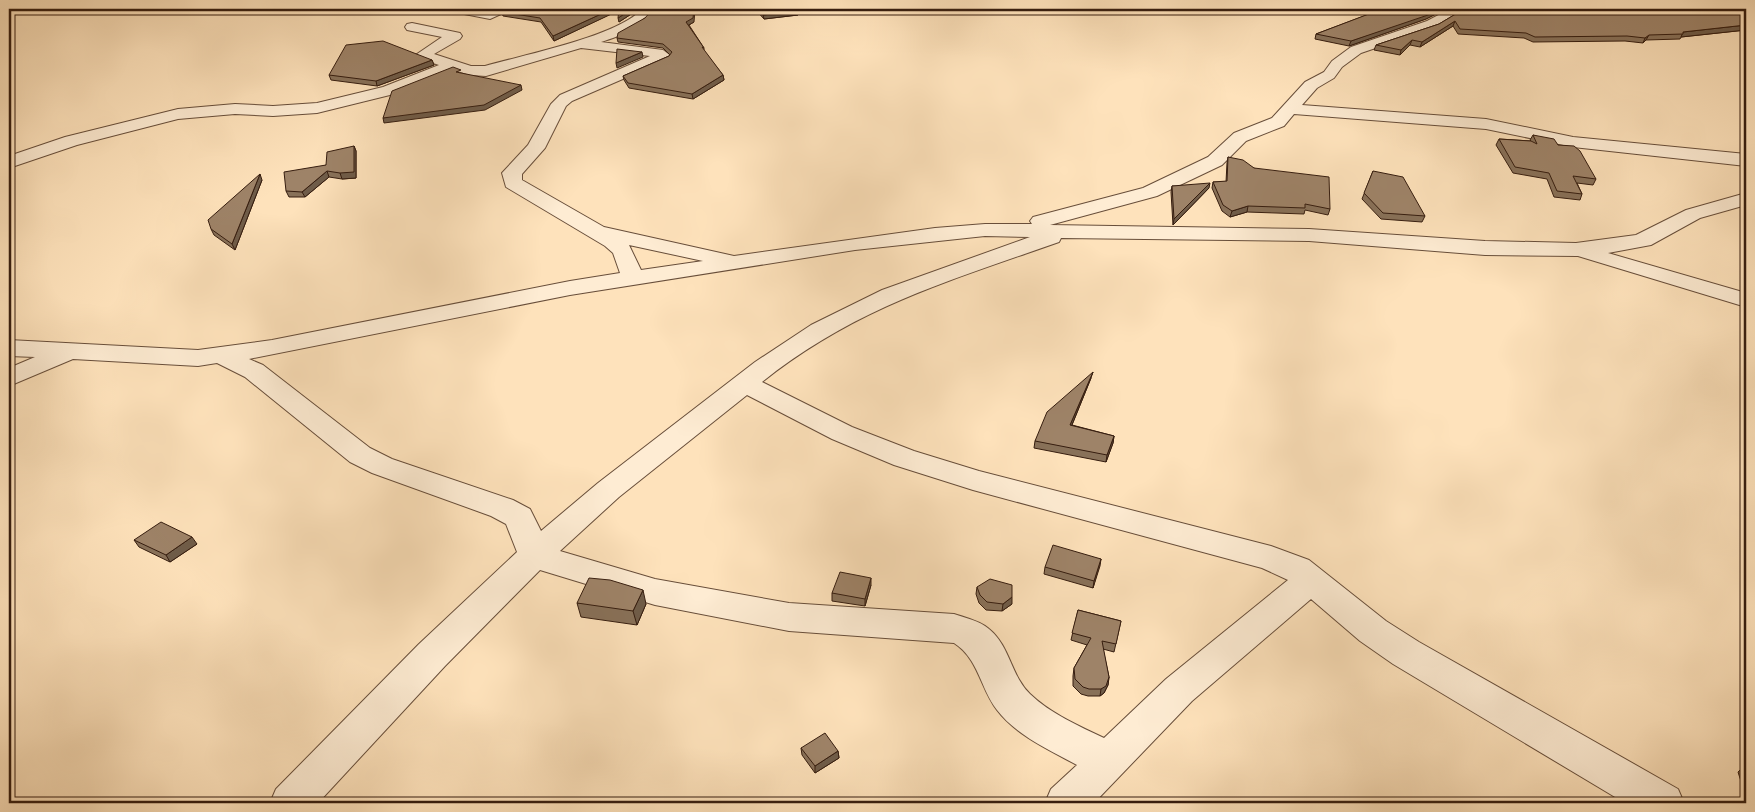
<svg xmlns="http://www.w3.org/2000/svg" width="1755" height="812" font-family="Cardo,serif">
  <rect width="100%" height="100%" fill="#fee2bb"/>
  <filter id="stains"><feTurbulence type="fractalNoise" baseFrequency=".004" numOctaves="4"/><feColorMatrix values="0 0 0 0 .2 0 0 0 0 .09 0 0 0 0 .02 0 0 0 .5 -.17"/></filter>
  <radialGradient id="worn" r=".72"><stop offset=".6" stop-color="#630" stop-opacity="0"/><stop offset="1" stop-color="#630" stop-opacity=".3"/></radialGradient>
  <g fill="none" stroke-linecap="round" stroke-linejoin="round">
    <defs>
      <g id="minor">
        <polygon points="452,9 489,11 512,9 490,19 454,12"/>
        <path d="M642,9H656C642,28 623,35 601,42L663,50L671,56L669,59L572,101L566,106L545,148L522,174V180L604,227L734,256L935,228L985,224H1032L1030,221L1033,217L1143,188L1208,157L1234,133L1272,118L1305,82L1324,72L1332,61L1351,47L1427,21L1450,9H1466L1437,27L1361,53L1342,67L1334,78L1317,88L1302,105L1486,119L1573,137L1746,154V166L1573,147L1486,129L1294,114L1284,126L1246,141L1222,165L1157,196L1050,225L1309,229L1485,241L1576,243L1636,235L1686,210L1746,193V205L1700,218L1651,245L1608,253L1746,293V307L1578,256L1485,255L1309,241L1061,238L1059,242C949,281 856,307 762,382L852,427L914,451L979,471L1271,546L1309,560L1386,621L1419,642L1678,789L1684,803H1625L1393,664L1360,641L1311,599L1192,701L1094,803H1045L1051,789L1077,765C1049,750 1016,735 997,710C980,688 979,659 954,643L789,631L655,605L540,570L445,666L318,803H270L276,789L419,644L517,552L506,524L491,516L372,473L350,462L245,377L217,363L198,366L73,359L9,386V368L35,357L9,356V340L198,350L272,340L570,281L620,273L613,253L605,246L506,187L502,173L528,145L551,104L560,95L650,56L581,48L486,76L470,75L454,70L394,94L317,113L273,116L235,114L178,119L77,145L9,168V156L65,137L178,109L235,104L273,106L317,103L383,87L439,65L421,59L417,54L442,37L407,30L405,27L407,24L412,23L460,33L462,36L460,39L434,54L471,66H485C523,55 619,36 642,9ZM985,236L1030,237L882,290L811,325L755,362L598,483L541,531L530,509L513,500L392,459L370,448L263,365L249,359L570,295L855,250ZM629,245L703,261L641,270ZM747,395L832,439L894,465L973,490L1262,568L1288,580L1166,679L1104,738C1079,726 1051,714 1030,694C1011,676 1010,646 989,629C980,621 966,618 954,614L789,603L655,579L560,551L619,497Z"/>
      </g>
    </defs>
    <use href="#minor" stroke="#684e3a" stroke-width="2"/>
    <use href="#minor" fill="#feecd3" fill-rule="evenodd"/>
  </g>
  <g fill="#887159" stroke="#361d0f">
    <polygon points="639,9 619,22 619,10 554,41 541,22 503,16 502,12"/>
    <polygon points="755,9 796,9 798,15 764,19"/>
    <polygon points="1369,9 1446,9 1426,19 1349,46 1315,39 1316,34 1380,10 1373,10"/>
    <polygon points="1464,9 1746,9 1746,30 1681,37 1680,39 1646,40 1643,43 1625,41 1533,42 1524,38 1458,34 1453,26 1420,47 1410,45 1400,55 1374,50 1376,45 1439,24"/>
    <polygon points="645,18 694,22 689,25 704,48 704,51 723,75 724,80 693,99 629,88 624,80 623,76 669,56 670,55 663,48 618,42 617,38"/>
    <polygon points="432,60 434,65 377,86 331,80 329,75"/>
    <polygon points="1533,135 1558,145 1596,179 1593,185 1577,183 1582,194 1580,200 1554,197 1547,179 1513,173 1496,145 1499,139 1531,141 1530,140"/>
    <polygon points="354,146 356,151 356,178 342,179 329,177 305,197 289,197 286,191 326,165"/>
    <polygon points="1228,157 1254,168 1330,209 1328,215 1305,210 1304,214 1247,212 1230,217 1222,211 1212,188 1213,182 1226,182 1227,163"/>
    <polygon points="1373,171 1425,216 1422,222 1381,219 1362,199"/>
    <polygon points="262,180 235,250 214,235 211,229"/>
    <polygon points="1172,186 1209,188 1173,225 1171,192"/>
    <polygon points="1091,378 1072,425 1114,436 1113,443 1106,462 1034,448 1035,441"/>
    <polygon points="134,540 197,544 170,562 139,547"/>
    <polygon points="1101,559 1093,588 1044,574 1045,567"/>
    <polygon points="871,585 865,606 832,601 832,593"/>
    <polygon points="977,587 1012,604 1002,611 986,610 979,603 976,594"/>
    <polygon points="577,603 646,604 637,625 581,617"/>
    <polygon points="1078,610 1121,621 1114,652 1103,649 1109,677 1108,685 1104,693 1100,696 1088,696 1081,694 1073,686 1073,676 1074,668 1087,645 1071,640"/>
    <polygon points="801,748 838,751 839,758 815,773 802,755"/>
    <polygon points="1745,765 1746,766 1746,797 1738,772"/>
  </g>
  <g fill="#6f5c49" stroke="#361d0f">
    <polygon points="612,9 619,9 620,10 554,41 553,36"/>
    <polygon points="632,9 639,9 619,22 618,18"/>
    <polygon points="694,9 695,9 694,22 687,26 686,22"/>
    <polygon points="948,9 971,9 948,11"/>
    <polygon points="1439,9 1446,9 1426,19 1349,46 1351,41"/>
    <polygon points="798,11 798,15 764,19 763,15"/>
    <polygon points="1455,21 1453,26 1420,47 1422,42"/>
    <polygon points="1746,25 1746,30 1681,37 1683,32"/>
    <polygon points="1649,35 1646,40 1643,43 1645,38"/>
    <polygon points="1412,40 1410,45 1400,55 1401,50"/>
    <polygon points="642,52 643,57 617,68 616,63"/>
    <polygon points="432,60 434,65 377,86 376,81"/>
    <polygon points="723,75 724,80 693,99 692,94"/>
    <polygon points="521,85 522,90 485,110 384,123 383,118"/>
    <polygon points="354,146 356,151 356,178 342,179 340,173"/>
    <polygon points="327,171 329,177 305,197 302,192"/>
    <polygon points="260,174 262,180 235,250 232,244"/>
    <polygon points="1210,183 1209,188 1173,225 1174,219"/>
    <polygon points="1248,206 1247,212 1230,217 1232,211"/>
    <polygon points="1093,372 1091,378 1069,432 1070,425"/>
    <polygon points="1114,436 1113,443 1106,462 1107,455"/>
    <polygon points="192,537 197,544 170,562 166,555"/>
    <polygon points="1101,559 1100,566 1093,588 1094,581"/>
    <polygon points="871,578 871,585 865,606 865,599"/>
    <polygon points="643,590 646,604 637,625 633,611"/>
    <polygon points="1012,597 1012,604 1002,611 1003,604"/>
    <polygon points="1109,677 1108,685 1104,693 1100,696 1101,689"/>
    <polygon points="838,751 839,758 815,773 815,766"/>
  </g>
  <g fill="#9e8368" stroke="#361d0f">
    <polygon points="507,9 612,9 553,36 540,18 502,12"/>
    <polygon points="619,9 632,9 618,18"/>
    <polygon points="653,9 694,9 693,18 686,22 704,48 702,47 723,75 692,94 628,83 623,76 669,56 672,52 663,44 617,38 618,33 645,18"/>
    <polygon points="758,9 796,9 798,11 763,15"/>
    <polygon points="1382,9 1439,9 1428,15 1351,41 1316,34"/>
    <polygon points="1464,9 1746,9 1746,25 1683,32 1683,34 1649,35 1645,38 1627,36 1535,37 1526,33 1460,29 1455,21 1422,42 1412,40 1401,50 1376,45 1439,24"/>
    <polygon points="383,41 432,60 376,81 329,75 346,45"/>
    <polygon points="617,49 642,52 616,63"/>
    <polygon points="453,67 461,70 456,72 521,85 484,105 383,118 392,91"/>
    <polygon points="1533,135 1554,139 1558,145 1574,146 1580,151 1596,179 1573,176 1582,194 1557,191 1549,173 1515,167 1499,139 1531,141 1537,144"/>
    <polygon points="354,146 354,172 340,173 327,171 302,192 286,191 284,172 326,165 327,152"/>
    <polygon points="1228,157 1243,160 1254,168 1329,177 1330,209 1305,204 1305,208 1248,206 1232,211 1223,205 1213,182 1227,181"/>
    <polygon points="1373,171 1403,177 1425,216 1383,213 1364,193"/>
    <polygon points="260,174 232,244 211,229 208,220"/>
    <polygon points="1210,183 1174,219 1172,186"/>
    <polygon points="1093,372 1070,425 1114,436 1107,455 1035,441 1047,412"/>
    <polygon points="161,522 192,537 166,555 134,540"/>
    <polygon points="1053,545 1101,559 1094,581 1045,567"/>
    <polygon points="840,572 871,578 865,599 832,593"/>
    <polygon points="589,578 610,580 643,590 633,611 577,603"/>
    <polygon points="990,579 1012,585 1012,597 1003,604 987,602 980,595 977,587"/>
    <polygon points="1078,610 1121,621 1116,644 1102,641 1109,677 1106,686 1101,689 1089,689 1083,687 1075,679 1074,668 1091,638 1072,633"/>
    <polygon points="825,733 838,751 815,766 801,748"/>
  </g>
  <rect width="1755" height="812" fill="none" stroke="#fee2bb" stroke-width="30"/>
  <rect x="10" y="10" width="1735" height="792" fill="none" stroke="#361d0f" stroke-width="2.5"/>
  <rect x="15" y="15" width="1725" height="782" fill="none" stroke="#361d0f"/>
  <rect width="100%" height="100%" filter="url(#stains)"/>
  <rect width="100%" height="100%" fill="url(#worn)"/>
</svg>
